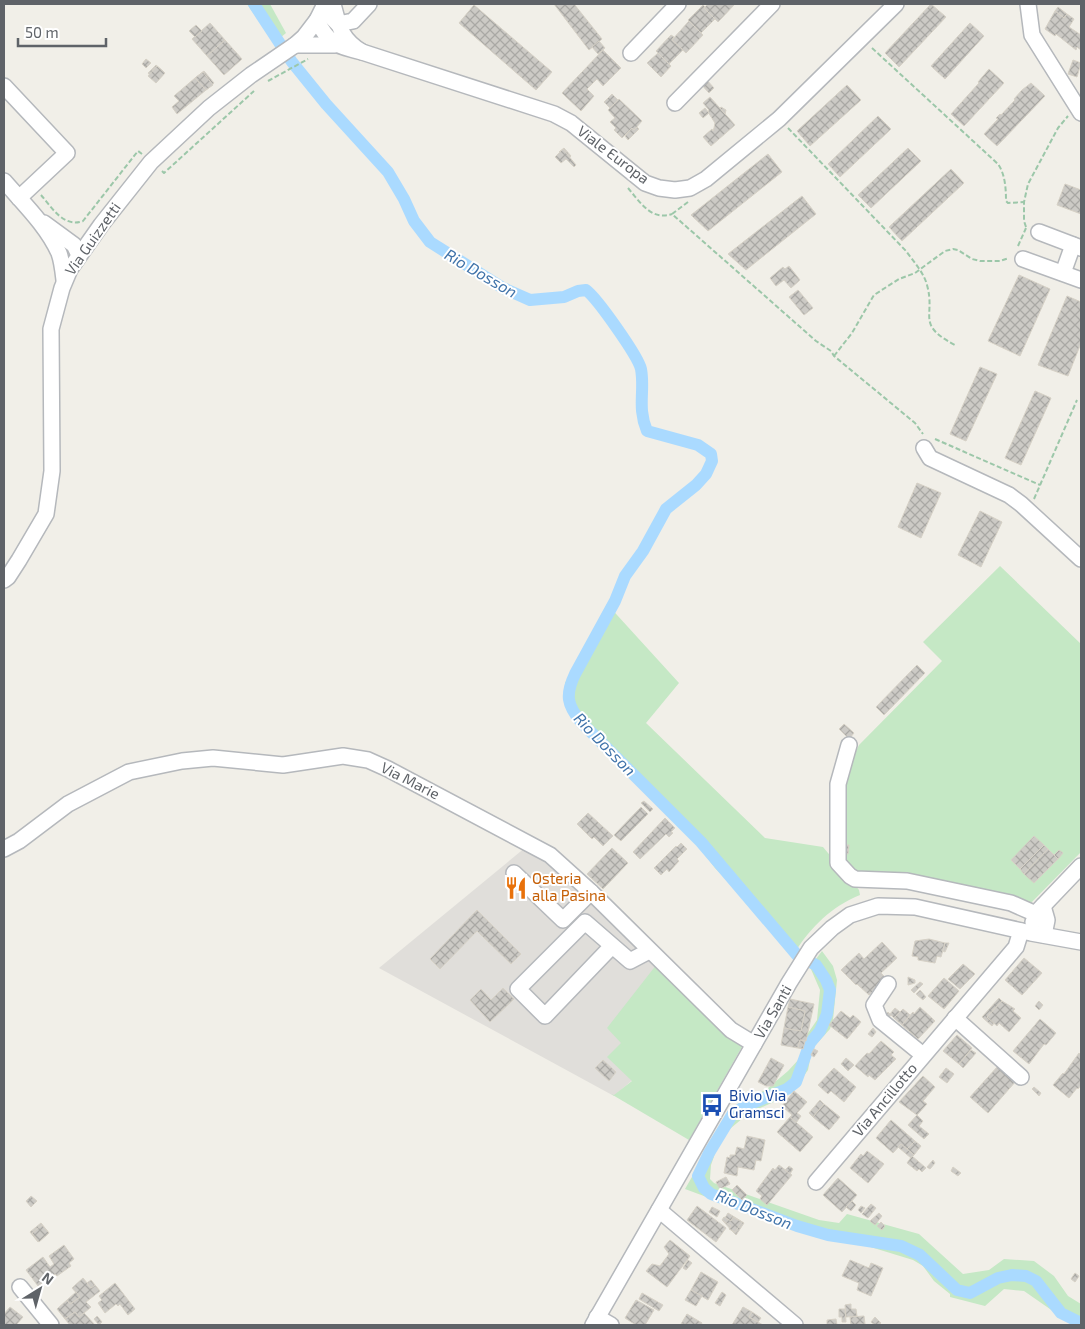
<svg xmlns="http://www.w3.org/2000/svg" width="1085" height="1329" font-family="'Exo 2',sans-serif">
  <defs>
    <pattern id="building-cross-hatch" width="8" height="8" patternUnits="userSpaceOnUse" patternTransform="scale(1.25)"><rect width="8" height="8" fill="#cccac5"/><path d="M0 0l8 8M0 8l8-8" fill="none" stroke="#a9a8a4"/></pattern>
  </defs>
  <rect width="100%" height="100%" fill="#f1efe8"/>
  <polygon fill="#e0deda" points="526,847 546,858 657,964 645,1069 614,1096 379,968"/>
  <g fill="#c5e8c5">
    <polygon points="247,4 270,4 286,33 274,43"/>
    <polygon points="1000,566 1081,644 1081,852 1029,905 853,875 840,856 844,776 859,745 942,661 923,642"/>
    <path d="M607,604L679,683L646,723L765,838L823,847L859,890L860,895C831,907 812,926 795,952L715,868L695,842L650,795L607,754L566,709L565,683Z"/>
    <polygon points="822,951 833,966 837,980 833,1020 830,1029 812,1049 808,1070 796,1087 776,1101 749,1113 725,1133 718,1145 711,1165 710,1179 714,1183 819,1220 839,1223 847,1214 919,1234 963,1274 989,1270 1004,1259 1034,1261 1054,1276 1068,1296 1081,1304 1081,1325 1073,1325 1024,1291 1004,1289 985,1306 950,1297 950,1294 934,1281 923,1266 913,1260 864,1245 815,1237 685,1189 730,1111 768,1088 788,1071 800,1058 806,1036 817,1020 820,990 810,967"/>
    <polygon points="657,964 743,1045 689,1140 611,1094 614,1095 632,1081 607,1057 621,1043 607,1028"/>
  </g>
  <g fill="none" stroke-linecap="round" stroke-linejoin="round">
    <path stroke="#aadaff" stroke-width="12" d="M254,4L292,62L326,104L388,172L404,199L414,221L430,242L503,288L530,300L564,297L578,291L586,290C597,298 638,356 641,369C645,391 637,407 647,431L698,445L711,454L712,461L706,474L696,485L666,509L643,551L625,576L615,601L575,674C565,695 567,705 581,722L701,842L797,955L816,965L826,980L830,990L827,1014L820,1031L810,1043L796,1082L787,1089L745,1106L732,1115L709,1153L698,1176L704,1188L711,1194L797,1226L828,1235L901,1246L920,1255L957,1290L970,1293L998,1278L1012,1275L1026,1276L1036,1281L1061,1313L1081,1323"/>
  </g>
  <g fill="url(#building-cross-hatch)" stroke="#d6d1c6">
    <polygon points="554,4 574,4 602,39 589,50"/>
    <polygon points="708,4 733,4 734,5 718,22 704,8"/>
    <polygon points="931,4 946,17 899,67 885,53"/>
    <polygon points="474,5 552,72 536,90 459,23"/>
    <polygon points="703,5 705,7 704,8 715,19 701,33 688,20"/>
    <polygon points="1058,7 1067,14 1064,18 1055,11"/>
    <polygon points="1055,11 1064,18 1067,14 1074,19 1069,27 1081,35 1081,50 1077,47 1076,50 1056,34 1055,36 1045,29"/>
    <polygon points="689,21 703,35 686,53 672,40"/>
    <polygon points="210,23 225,40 207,56 192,39"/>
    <polygon points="970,23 984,36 945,79 931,66"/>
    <polygon points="196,25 202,31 195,37 189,31"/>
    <polygon points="671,35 674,37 672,40 683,50 669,64 656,51"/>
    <polygon points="225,40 242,59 224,75 207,56"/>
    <polygon points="599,41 605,48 598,54 592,47"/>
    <polygon points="603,50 621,68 603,86 597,79 587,89 594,96 581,111 562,93"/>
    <polygon points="658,53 671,66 661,77 647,63"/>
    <polygon points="146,59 151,63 146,68 142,64"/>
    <polygon points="1073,60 1081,63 1077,77 1068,74"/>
    <polygon points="156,65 165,73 156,82 148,73"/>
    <polygon points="157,66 165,73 156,83 148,76"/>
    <polygon points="989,69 1004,83 964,126 951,114 979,83 978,82"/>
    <polygon points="204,71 214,83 206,90 195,78"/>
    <polygon points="203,72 213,85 206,90 195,78"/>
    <polygon points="195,78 206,90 177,114 172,107 179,101 174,96"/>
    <polygon points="705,78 714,88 709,93 700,83"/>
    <polygon points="1031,83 1045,96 997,146 984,134 998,119 996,118 1000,114 1001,115 1015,100 1014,99 1022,90"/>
    <polygon points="847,85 861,100 810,146 797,131"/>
    <polygon points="612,94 618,100 610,108 604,102"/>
    <polygon points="710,97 735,125 711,146 703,137 712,129 713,131 714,128 715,123 708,112 709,110 703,103"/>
    <polygon points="619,99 642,121 634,130 632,128 622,138 614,130 616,128 610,122 615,118 608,110"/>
    <polygon points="721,107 726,110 725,114 720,108"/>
    <polygon points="705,108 709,113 703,118 699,113"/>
    <polygon points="878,116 891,129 840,177 828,164"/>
    <polygon points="637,127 639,129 628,140 625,136 632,128 634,130"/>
    <polygon points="564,148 571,156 567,160 559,152"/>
    <polygon points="908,148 921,161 871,208 858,195"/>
    <polygon points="563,149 576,165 574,167 566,159 561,163 555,157"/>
    <polygon points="768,154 782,172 708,231 691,215"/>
    <polygon points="951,169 964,183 902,241 889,227"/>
    <polygon points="1065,184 1081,190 1081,214 1057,205"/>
    <polygon points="802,196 816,214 746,270 728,254"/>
    <polygon points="789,266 800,280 791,288 784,280 776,286 770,278 783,267 785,269"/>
    <polygon points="1019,275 1050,289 1020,356 988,341"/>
    <polygon points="798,290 813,308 804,315 789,297"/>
    <polygon points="1067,296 1081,302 1081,343 1068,376 1038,365"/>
    <polygon points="980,367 997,374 966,441 950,434"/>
    <polygon points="1035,391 1051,398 1021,465 1005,458"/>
    <polygon points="917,483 941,493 921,538 898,527"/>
    <polygon points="980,511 1002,522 981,567 958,555"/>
    <polygon points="917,665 925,673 884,715 876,707"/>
    <polygon points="844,724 854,733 849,739 839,729"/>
    <polygon points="644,801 653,809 650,812 641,803"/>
    <polygon points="641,807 648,814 621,841 614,835"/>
    <polygon points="588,813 613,836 603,846 594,837 592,839 577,824"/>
    <polygon points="665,818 675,828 671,832 673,833 669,837 666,834 640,859 633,852"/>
    <polygon points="1034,836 1044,845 1020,869 1011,860"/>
    <polygon points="681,843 687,849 677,859 679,861 669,872 667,869 661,875 654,868 676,846 677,847"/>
    <polygon points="843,845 849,845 848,854 842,853"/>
    <polygon points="1044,845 1048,849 1024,874 1020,869"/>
    <polygon points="612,848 628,863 603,889 587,874"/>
    <polygon points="1048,849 1058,859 1034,883 1024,874"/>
    <polygon points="1059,850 1063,853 1058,859 1054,855"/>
    <polygon points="477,910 521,954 511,964 477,931 440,969 430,959"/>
    <polygon points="929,939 945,943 941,957 937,956 935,963 918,960 918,957 912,956 915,941"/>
    <polygon points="882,942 897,958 881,973 886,978 869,995 857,984 856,985 841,970 859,953 864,959"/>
    <polygon points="945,943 949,943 945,952 943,951"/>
    <polygon points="1024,958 1042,973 1022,995 1005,980"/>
    <polygon points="963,964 975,974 960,989 948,979"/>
    <polygon points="908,977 915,980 915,983 908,985"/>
    <polygon points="944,978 959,991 944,1009 928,996"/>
    <polygon points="920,982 923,984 914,993 911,990"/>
    <polygon points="503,988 514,999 490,1022 470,1000 481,989 491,1000"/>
    <polygon points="920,990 926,997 923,1000 916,994"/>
    <polygon points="999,998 1002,1001 987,1017 994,1023 992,1026 982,1017"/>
    <polygon points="790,999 814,1004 806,1041 800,1040 798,1048 781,1045 784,1028 801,1031 805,1011 788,1007"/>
    <polygon points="1002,1001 1015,1009 1013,1011 1021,1018 1009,1032 999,1023 997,1026 987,1017"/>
    <polygon points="1039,1001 1043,1005 1039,1010 1035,1006"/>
    <polygon points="788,1007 805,1011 801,1031 784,1028"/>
    <polygon points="920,1007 935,1021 918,1039 902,1025 913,1012 914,1014"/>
    <polygon points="895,1008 900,1012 894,1018 891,1015 886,1021 882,1018 888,1012 890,1014"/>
    <polygon points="903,1009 910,1015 902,1025 894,1018"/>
    <polygon points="841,1011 850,1018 853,1015 861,1022 847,1039 829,1025"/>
    <polygon points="1040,1019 1056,1033 1046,1045 1044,1044 1029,1064 1013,1051"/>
    <polygon points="873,1028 876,1032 872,1037 868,1034"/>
    <polygon points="957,1035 972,1048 959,1064 943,1051"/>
    <polygon points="800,1040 805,1041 803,1049 798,1048"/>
    <polygon points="881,1041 894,1052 891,1055 896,1059 875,1080 869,1075 868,1077 855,1066 867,1053 869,1054"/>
    <polygon points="814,1049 818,1051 814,1057 811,1055"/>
    <polygon points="971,1050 976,1053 963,1068 959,1064"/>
    <polygon points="1079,1053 1081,1055 1081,1085 1078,1089 1077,1088 1069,1098 1053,1085 1063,1073 1064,1074"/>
    <polygon points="771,1058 784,1065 773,1086 766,1086 758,1082"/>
    <polygon points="846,1058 854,1065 848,1071 841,1064"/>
    <polygon points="603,1060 616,1072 609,1081 595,1068"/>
    <polygon points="998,1066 1016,1081 988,1113 970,1097"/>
    <polygon points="834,1068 856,1087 844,1102 831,1091 828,1094 818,1085"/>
    <polygon points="946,1068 954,1074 947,1083 939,1077"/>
    <polygon points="923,1076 935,1087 923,1101 927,1104 917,1115 899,1102"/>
    <polygon points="1034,1087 1041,1093 1039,1096 1032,1089"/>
    <polygon points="794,1091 807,1102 797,1113 801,1116 796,1123 790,1117 792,1115 782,1106"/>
    <polygon points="820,1100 824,1104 813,1117 809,1113"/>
    <polygon points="824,1104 840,1117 829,1130 813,1117"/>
    <polygon points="917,1115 923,1121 919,1126 929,1134 924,1139 908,1125"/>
    <polygon points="790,1117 813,1137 800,1152 777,1132"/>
    <polygon points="891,1120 915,1141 907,1149 901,1144 893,1153 876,1138"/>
    <polygon points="747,1136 765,1140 761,1161 756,1160 754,1170 738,1167 737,1176 724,1173 727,1157 730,1158 730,1155 735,1155 737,1147 744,1149"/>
    <polygon points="915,1141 921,1146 914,1155 907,1149"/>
    <polygon points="901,1144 914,1155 911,1158 898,1147"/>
    <polygon points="867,1151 884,1164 868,1183 850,1168 861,1154 863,1156"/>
    <polygon points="912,1156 926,1168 922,1172 919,1169 917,1171 907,1163"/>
    <polygon points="933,1160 935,1163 930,1169 927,1167"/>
    <polygon points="779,1165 792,1175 767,1205 760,1199 762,1196 756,1191 773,1168 775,1170"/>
    <polygon points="789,1166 793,1169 790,1174 785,1170"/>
    <polygon points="953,1167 961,1173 958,1176 951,1171"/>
    <polygon points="726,1177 730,1184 720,1189 716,1182"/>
    <polygon points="838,1178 857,1195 842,1212 823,1195"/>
    <polygon points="737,1185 747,1195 742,1200 732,1190"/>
    <polygon points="31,1196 37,1201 31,1207 26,1201"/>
    <polygon points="852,1201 856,1205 851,1211 846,1207"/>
    <polygon points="871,1204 876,1208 868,1218 862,1214"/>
    <polygon points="697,1206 726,1228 716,1242 687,1220"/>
    <polygon points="861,1206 865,1208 861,1213 858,1210"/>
    <polygon points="712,1207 720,1211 717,1217 709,1212"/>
    <polygon points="728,1213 744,1223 736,1235 723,1221"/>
    <polygon points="879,1213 882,1216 875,1225 870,1221"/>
    <polygon points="724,1217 731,1221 733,1217 742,1222 735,1232 729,1229 731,1226 722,1220"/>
    <polygon points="881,1222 885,1226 882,1230 877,1226"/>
    <polygon points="41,1223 49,1233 38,1242 30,1232"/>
    <polygon points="42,1225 49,1233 39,1242 32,1233"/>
    <polygon points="670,1240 690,1256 667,1287 646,1271 652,1264 660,1266 669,1254 664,1247"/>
    <polygon points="64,1245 74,1259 69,1263 71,1266 57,1276 55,1274 38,1286 26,1270 43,1257 50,1267 54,1264 49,1256"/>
    <polygon points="688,1260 692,1263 686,1270 683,1268"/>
    <polygon points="850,1260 869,1268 871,1263 883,1268 871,1296 857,1290 859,1283 842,1276"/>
    <polygon points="701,1272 718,1282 708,1300 691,1290"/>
    <polygon points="1075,1273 1079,1276 1075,1282 1071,1279"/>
    <polygon points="83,1278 91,1288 95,1285 100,1291 86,1302 91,1307 84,1313 79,1317 75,1312 65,1319 57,1309 67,1300 70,1304 80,1297 72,1288"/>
    <polygon points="91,1280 95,1285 91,1288 87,1283"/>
    <polygon points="115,1283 135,1309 128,1315 120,1304 118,1306 116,1304 105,1313 98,1303 102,1300 99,1296"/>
    <polygon points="691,1290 702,1296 696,1306 685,1300"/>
    <polygon points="76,1292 80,1297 70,1304 67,1300"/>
    <polygon points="722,1292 726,1295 720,1306 715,1303"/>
    <polygon points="642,1293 663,1305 659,1311 639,1299"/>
    <polygon points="636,1300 654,1310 645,1325 636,1325 625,1318"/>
    <polygon points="851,1304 851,1309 856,1309 857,1316 846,1317 845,1305"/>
    <polygon points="10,1307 23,1317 16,1325 4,1325 4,1314"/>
    <polygon points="743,1307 752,1312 749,1317 763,1325 732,1325"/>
    <polygon points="839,1309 845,1309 846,1322 842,1322 842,1317 839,1317"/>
    <polygon points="75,1312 79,1317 84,1313 95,1325 70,1325 65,1319"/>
    <polygon points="752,1312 761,1318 758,1322 749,1317"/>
    <polygon points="687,1314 702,1323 701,1325 681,1324"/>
    <polygon points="97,1316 102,1322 99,1325 94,1319"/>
    <polygon points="864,1316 865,1324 851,1325 850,1317"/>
    <polygon points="875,1317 881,1323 879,1325 875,1325 871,1322"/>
    <polygon points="836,1319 837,1325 827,1325 827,1320"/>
  </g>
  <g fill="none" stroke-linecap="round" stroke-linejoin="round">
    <defs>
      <g id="minor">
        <polyline points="1028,4 1032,35 1081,113"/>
        <polyline points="331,17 338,24 353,21 369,4"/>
        <path d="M317,20C328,44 337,46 362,52C341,39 339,27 333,4"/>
        <polyline points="295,45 335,45"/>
        <polyline points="362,52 554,114 571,123 645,183 659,188 675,190 690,188 706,179 779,119 896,4"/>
        <polyline points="631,53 678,4"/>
        <polyline points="4,86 67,153 19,198"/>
        <polyline points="675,103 772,4"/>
        <path d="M4,181C23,203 47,226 59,253C62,261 63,271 64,280"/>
        <polyline points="44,223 74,245 79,255"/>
        <polyline points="1039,232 1081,248"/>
        <polyline points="1023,259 1081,280"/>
        <polyline points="1063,273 1073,245"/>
        <polyline points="924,448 930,458 1009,495 1021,504 1081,559"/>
        <polyline points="4,580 8,577 19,560 46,514 52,471 51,329 62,288 70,269 101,225 151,162 209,108 251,75 295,45 304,37 317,20 325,4"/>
        <polyline points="849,745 838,784 838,863 850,876 855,879 907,881 1011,903 1036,914"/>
        <polyline points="4,849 19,841 68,804 129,772 182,761 213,758 283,765 343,756 368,760 388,769 550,855 591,892 731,1030 754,1044"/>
        <polyline points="514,873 563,920 591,892"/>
        <polyline points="1043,906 1047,920 1044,935"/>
        <polyline points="1033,922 1039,910 1081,866"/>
        <polyline points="612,946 545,1016 518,989 585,922 630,961 649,951"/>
        <polyline points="888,984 874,1005 880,1020 923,1055"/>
        <polyline points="955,1018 1021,1077"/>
        <polyline points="816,1182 1016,947 1021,931"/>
        <polyline points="659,1210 795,1325"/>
        <polyline points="20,1287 51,1325"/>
        <polyline points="597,1317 611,1325"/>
        <polyline points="593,1325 789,983 811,948 832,928 850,915 878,906 915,907 1031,933 1081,942"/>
      </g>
    </defs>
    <use href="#minor" stroke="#b5b8bc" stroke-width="18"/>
    <g stroke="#9cc7a9" stroke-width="2" stroke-dasharray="5 2.5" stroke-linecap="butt">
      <path d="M872,48L998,164C1005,174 1006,188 1006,201L1008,203L1024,202"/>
      <polyline points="268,81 308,59"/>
      <path d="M788,128L906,251C914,262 924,273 927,285C936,317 915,324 955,345"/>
      <polyline points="162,171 164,173 254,91"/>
      <path d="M628,188C640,202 651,221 672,214"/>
      <path d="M41,195C52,208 64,228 83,221L138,151L142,154"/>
      <polyline points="688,202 672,214 816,341 831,351 834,356 915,423 923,434"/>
      <polyline points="1026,227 1024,221 1024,202 1028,184 1058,128 1068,116"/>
      <polyline points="1018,246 1026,228"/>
      <polyline points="834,356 852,333 874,295 899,279 915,273 945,251 953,249 958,250 972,259 980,261 1000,261 1009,258"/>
      <polyline points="935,439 1040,485"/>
      <polyline points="1034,499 1077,400"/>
    </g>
    <use href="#minor" stroke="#fff" stroke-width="15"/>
  </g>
  <defs>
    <symbol id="restaurant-bare" viewBox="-9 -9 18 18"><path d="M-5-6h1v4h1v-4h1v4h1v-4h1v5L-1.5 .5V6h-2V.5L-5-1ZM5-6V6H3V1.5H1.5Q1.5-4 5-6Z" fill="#e8710a" stroke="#fff" stroke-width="2.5" paint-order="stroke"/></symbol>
    <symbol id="bus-bare" viewBox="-9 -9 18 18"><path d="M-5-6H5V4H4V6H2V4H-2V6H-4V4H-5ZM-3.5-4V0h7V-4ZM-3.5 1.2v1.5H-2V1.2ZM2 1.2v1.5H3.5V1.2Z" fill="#1a4fb4" stroke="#fff" stroke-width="2.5" paint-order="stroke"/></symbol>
  </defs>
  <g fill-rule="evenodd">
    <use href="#restaurant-bare" x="500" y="872" width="32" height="32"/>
    <use href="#bus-bare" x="696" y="1089" width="32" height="32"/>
  </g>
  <g text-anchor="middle" stroke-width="4" stroke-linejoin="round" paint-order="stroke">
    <g font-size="15" fill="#5f6368" stroke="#fff">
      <text transform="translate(613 155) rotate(37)" y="5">Viale Europa</text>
      <text transform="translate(93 239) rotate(-55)" y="5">Via Guizzetti</text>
      <text transform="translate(410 781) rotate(27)" y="5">Via Marie</text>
      <text transform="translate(773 1012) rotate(-60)" y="5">Via Santi</text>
      <text transform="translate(885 1100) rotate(-50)" y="5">Via Ancillotto</text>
    </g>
    <g font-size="15" fill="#c56008" stroke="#fff" text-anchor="start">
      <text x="532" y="884">Osteria<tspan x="532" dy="17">alla Pasina</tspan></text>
    </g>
    <g font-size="15" fill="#164399" stroke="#fff" text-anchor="start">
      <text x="729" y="1101">Bivio Via<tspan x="729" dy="17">Gramsci</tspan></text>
    </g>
    <g font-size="16" font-style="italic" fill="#4174aa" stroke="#fff">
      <text transform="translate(481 273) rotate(30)" y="6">Rio Dosson</text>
      <text transform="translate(605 744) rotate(46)" y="6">Rio Dosson</text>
      <text transform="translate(754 1209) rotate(22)" y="6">Rio Dosson</text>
    </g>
  </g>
  <rect width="1085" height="1329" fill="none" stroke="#5f6368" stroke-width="10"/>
  <g transform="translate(40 1289) rotate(37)" stroke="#ffffff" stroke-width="4" paint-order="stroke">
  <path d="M0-4L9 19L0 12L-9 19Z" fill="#5f6368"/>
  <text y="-8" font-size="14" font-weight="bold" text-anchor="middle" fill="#5f6368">N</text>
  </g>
  <path d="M18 38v8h88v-8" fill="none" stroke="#5f6368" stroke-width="2.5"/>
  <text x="25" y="38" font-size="15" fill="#5f6368" stroke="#ffffff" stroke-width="4" paint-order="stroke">50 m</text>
</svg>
